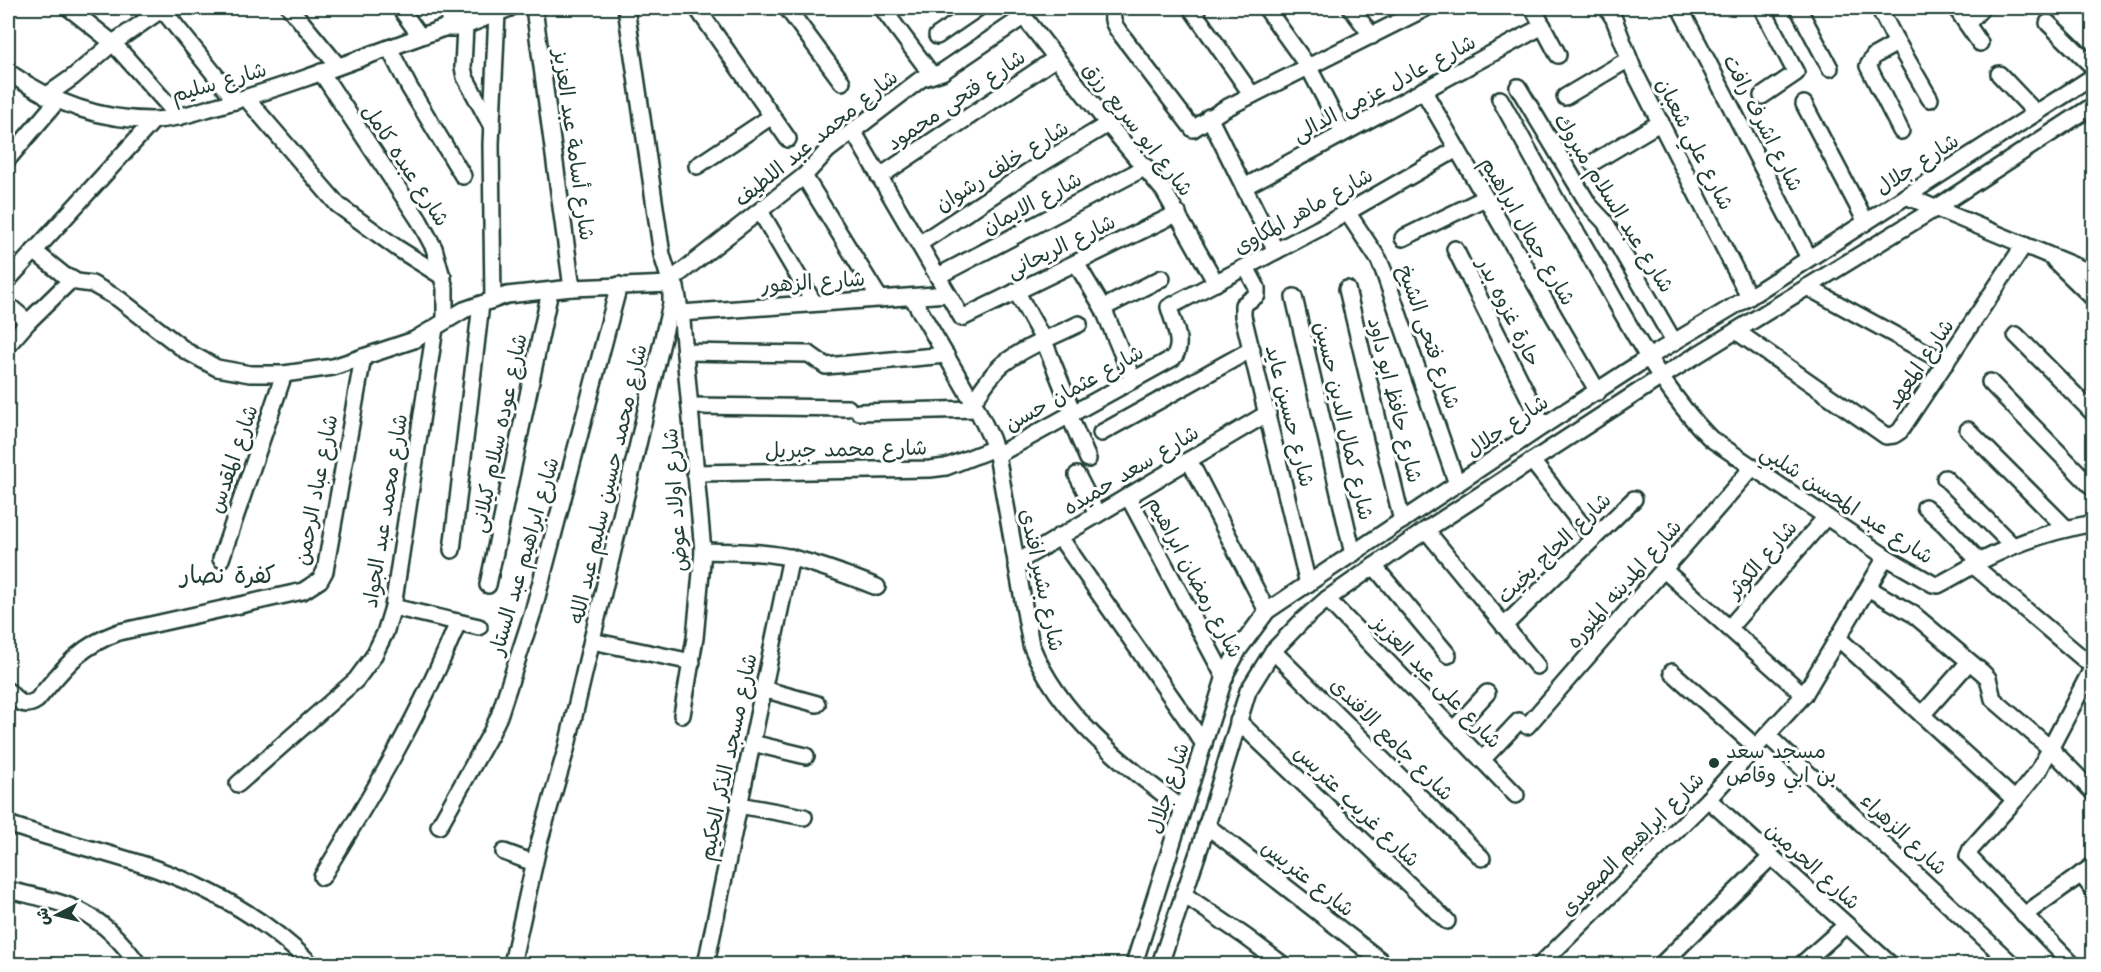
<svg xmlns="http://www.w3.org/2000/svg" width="2101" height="972" font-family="'Shantell Sans','Playpen Sans Arabic',sans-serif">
  <rect width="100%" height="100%" fill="#fff"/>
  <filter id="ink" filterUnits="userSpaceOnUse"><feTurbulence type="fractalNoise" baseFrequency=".0167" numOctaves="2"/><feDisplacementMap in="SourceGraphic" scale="12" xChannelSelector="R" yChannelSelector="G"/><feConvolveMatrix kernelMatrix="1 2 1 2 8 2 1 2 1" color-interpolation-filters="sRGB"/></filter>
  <g filter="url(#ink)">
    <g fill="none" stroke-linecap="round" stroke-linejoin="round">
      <defs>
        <g id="minor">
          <polyline points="69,8 113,43 179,117"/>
          <polyline points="290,8 338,66"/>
          <polyline points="400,8 420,36"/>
          <polyline points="534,8 572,288"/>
          <polyline points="697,8 788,139"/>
          <polyline points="787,8 842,82"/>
          <polyline points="882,8 932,75"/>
          <polyline points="1017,8 1108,124 1164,191 1216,283"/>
          <path d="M1114,8C1111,19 1113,24 1120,33L1193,129L1224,109L1426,8"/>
          <polyline points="1191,8 1252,95"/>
          <polyline points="1266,8 1309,68 1343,133"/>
          <polyline points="1351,8 1372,36"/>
          <polyline points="1533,8 1558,55"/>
          <polyline points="1607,8 1614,19 1634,71 1749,297"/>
          <polyline points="1680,8 1809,258"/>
          <polyline points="1762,8 1796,73 1762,96"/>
          <polyline points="1798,8 1830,68"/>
          <polyline points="1879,8 1894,37 1930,99"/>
          <polyline points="1956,8 1980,43"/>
          <polyline points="162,9 236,101"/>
          <polyline points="2048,23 2094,68"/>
          <polyline points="1967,24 1982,8"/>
          <polyline points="465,26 463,67 465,77 492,127"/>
          <polyline points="444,28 454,18 474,8"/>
          <polyline points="937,36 978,8"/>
          <polyline points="1897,43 1874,56 1868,66 1901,131"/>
          <polyline points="389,48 409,87 463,176"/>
          <path d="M8,72C51,102 99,120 152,120C176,120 201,110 224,104C298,83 371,54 444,28H457L465,26L510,8"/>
          <polyline points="321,72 419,220 434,248 445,288 445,320"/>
          <polyline points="1999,74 2036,113"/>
          <polyline points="1518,87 1589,205 1605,222 1674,342"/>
          <polyline points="1423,90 1598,392"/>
          <polyline points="46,96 73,77 113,43 164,8"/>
          <polyline points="1565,97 1629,59"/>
          <polyline points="246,98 338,205 397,248 443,277"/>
          <path d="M1500,99L1564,214L1578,235C1618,303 1655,383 1711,439L1886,557L1933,584L1938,585C1954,577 1968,568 1983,560C2018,542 2055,530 2094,523"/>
          <polyline points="1804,104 1866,222"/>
          <polyline points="1209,117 1276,251"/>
          <polyline points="853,131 962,318 1178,213"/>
          <polyline points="8,159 57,101"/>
          <polyline points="1592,163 1661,122"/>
          <polyline points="697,166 772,116"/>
          <polyline points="804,176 880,299"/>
          <polyline points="879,177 1056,58"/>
          <polyline points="1244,187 1543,26"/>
          <polyline points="1906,196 2094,274"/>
          <polyline points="760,211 814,303"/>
          <polyline points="1347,212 1379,260 1384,272 1457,484"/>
          <polyline points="1403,238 1485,198"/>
          <polyline points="919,244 1031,170 1108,124"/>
          <polyline points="1455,249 1543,426"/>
          <polyline points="34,251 65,276 77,282 92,284 119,299 186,351 217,368 250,374 284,374 333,367 414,340 464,310 507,295 572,288 671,284 676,287 682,321 703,551 695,638 682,715"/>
          <polyline points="2055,261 2094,299"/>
          <polyline points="1076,263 1103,308 1133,380"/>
          <polyline points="1246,267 1257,288 1257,295 1243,305 1243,316 1308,584"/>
          <polyline points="938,276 1146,167"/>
          <polyline points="8,280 154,120"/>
          <polyline points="670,281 804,176 828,150 921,79 942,72 1023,17"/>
          <polyline points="1807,287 1946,363"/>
          <polyline points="1347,289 1402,521"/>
          <polyline points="1016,291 1044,341 1073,413"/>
          <path d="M912,297L977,409L991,438L997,455L1031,645C1060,717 1123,764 1183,809"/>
          <polyline points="1294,297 1353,554"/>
          <polyline points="493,300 491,144 497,13"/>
          <polyline points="8,305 28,322"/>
          <polyline points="1103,308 1162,278"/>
          <polyline points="681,313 948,294"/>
          <polyline points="1736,331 1886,436 1894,435 1900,431 2024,245"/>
          <polyline points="2016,335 2094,414"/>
          <polyline points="8,345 28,322 72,279"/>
          <polyline points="685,352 809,354 826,366 946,355"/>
          <polyline points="1990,382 2094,489"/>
          <path d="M973,402C982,389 991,374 1003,364C1025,347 1054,336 1079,324"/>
          <polyline points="690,406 848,408"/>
          <polyline points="859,412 977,409"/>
          <polyline points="1069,415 1088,459"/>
          <polyline points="1968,430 2066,528"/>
          <polyline points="1101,433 1252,349"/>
          <path d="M997,455L1173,358C1185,345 1173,323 1169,307L1318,229L1457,149"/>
          <polyline points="1189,460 1267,611"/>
          <polyline points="1532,461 1593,539"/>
          <polyline points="695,473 930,469 946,467 995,448"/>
          <polyline points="1077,475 1097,514"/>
          <polyline points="1945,478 2013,546"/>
          <polyline points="1128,496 1225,678"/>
          <polyline points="1925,507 1944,524 1980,562"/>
          <polyline points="1426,530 1537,666"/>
          <polyline points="1059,536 1204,744"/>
          <polyline points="452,550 481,304"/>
          <path d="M703,551C733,552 763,551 792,558C821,565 849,576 877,587"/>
          <polyline points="221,559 284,374"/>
          <polyline points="1016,563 1268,413"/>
          <polyline points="1374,566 1448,655"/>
          <polyline points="1974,566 2093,667"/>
          <polyline points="1664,570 1804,695"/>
          <polyline points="488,585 550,291"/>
          <polyline points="1868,588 1913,614 1983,673 1988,678 1993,699 2051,749 2094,793"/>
          <polyline points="1327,599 1516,795"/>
          <polyline points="393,607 479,627"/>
          <polyline points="1504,626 1634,499"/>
          <polyline points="1729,628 1826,517"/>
          <polyline points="1839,639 2015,800"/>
          <polyline points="592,641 692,662"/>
          <polyline points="1273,651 1482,858"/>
          <polyline points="1672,672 1756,747"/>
          <polyline points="763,689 817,704"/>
          <path d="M8,691C17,701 24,709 37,700C64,668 78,647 119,632L303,591L320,580L325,571L363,357"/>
          <polyline points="1922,715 1969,662"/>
          <polyline points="1238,721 1447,921"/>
          <polyline points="1527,726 1752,468"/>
          <polyline points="1453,730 1487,693"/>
          <polyline points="1767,735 2012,964"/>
          <polyline points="752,743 806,756"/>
          <polyline points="1482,760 1519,721"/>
          <polyline points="238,784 356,680 373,657 385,633 393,607 435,328"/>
          <polyline points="1708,799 1890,964"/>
          <polyline points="739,805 804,817"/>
          <path d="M8,824C56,841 108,852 156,869C214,890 268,921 311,964"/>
          <polyline points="1206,825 1385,964"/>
          <polyline points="439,826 491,733 499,716 533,612 619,285"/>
          <polyline points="504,852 534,863"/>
          <polyline points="2081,874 2094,891"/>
          <path d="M322,877C373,793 421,714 458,622"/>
          <path d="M8,890C70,904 99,909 138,964"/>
          <polyline points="1183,894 1246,937 1282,964"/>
          <polyline points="2024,915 2094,865"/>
          <polyline points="512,964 539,843 566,750 671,304 671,284 662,255 626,8"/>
          <polyline points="706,964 791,557"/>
          <polyline points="1134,964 1226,673 1239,649 1267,611 1543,426 1649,357 1749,297 2094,76"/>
          <polyline points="1160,964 1202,841 1248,691 1273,651 1303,620 1327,599 1426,530 1661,377 1936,208 2094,105"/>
          <polyline points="1541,964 1708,799 1804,695 1886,557"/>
          <polyline points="1662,964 1771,857"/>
          <polyline points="1802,964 1846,925"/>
          <polyline points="2072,964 1968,856 1971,849 2015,800 2039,770 2094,665"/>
        </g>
      </defs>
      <use href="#minor" stroke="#1f3d34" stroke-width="20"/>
      <use href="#minor" stroke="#fff" stroke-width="15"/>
    </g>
  </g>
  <circle fill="#1f3d34" stroke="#fff" stroke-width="2" cx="1714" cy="763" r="6"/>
  <g text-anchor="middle" stroke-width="6" stroke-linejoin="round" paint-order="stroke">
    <g font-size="21" fill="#1f3d34" stroke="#fff">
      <text transform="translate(219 82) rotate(-16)" y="7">شارع سليم</text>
      <text transform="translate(1384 88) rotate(-28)" y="7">شارع عادل عزمى الدالى</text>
      <text transform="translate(956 100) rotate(-34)" y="7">شارع فتحى محمود</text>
      <text transform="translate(1763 123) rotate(63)" y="7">شارع اشرف رافت</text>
      <text transform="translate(1138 129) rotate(52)" y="7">شارع ابو سريع رزق</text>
      <text transform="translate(816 138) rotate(-39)" y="7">شارع محمد عبد اللطيف</text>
      <text transform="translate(1695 144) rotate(63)" y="7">شارع علي شعبان</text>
      <text transform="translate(574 145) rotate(82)" y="7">شارع أسامة عبد العزيز</text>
      <text transform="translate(1917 164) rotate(-33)" y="7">شارع جلال</text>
      <text transform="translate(406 165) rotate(57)" y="7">شارع عبده كامل</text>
      <text transform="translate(1002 166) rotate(-32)" y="7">شارع خلف رشوان</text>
      <text transform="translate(1032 203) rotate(-28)" y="7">شارع الايمان</text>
      <text transform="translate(1614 203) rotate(58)" y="7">شارع عبد السلام مبروك</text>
      <text transform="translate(1303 211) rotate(-29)" y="7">شارع ماهر المكاوى</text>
      <text transform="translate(1528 231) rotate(60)" y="7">شارع جمال ابراهيم</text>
      <text transform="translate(1061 246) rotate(-26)" y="7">شارع الريحانى</text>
      <text transform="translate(813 282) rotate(-4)" y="7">شارع الزهور</text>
      <text transform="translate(1509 312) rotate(64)" y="7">حارة غزوه بدر</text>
      <text transform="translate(1429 337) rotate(71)" y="7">شارع فتحى الشيخ</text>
      <text transform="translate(1920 364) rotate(-56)" y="7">شارع المعهد</text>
      <text transform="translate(1074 388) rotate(-29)" y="7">شارع عثمان حسن</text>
      <text transform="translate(1395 400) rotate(76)" y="7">شارع حافظ ابو داود</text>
      <text transform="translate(1290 416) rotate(76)" y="7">شارع حسين عايد</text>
      <text transform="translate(1344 421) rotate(77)" y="7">شارع كمال الدين حسين</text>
      <text transform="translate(1507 426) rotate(-34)" y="7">شارع جلال</text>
      <text transform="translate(499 433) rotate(-78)" y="7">شارع عوده سلام كيلانى</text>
      <text transform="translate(846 449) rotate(-1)" y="7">شارع محمد جبريل</text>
      <text transform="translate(233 459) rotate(-71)" y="7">شارع المقدس</text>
      <text transform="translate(1131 470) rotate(-31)" y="7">شارع سعد حميده</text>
      <text transform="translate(608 484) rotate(-77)" y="7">شارع محمد حسين سليم عبد الله</text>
      <text transform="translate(316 490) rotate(-79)" y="7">شارع عباد الرحمن</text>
      <text transform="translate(675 500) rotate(-94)" y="7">شارع اولاد عوض</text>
      <text transform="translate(1847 504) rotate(33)" y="7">شارع عبد المحسن شلبي</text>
      <text transform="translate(385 511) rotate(-81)" y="7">شارع محمد عبد الجواد</text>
      <text transform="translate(1554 548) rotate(-44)" y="7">شارع الحاج بخيت</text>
      <text transform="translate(524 556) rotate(-74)" y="7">شارع ابراهيم عبد الستار</text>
      <text transform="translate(1762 559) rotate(-49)" y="7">شارع الكوثر</text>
      <text transform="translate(1195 577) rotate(62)" y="7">شارع رمضان ابراهيم</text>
      <text transform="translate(1042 580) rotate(78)" y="7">شارع بشير افندى</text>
      <text transform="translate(1624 584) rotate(-49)" y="7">شارع المدينه المنوره</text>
      <text transform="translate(1437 682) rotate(46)" y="7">شارع على عبد العزيز</text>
      <text transform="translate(1392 739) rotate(45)" y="7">شارع جامع الافندى</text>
      <text transform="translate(728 757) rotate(-78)" y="7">شارع مسجد الذكر الحكيم</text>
      <text transform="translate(1168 788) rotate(-72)" y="7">شارع جلال</text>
      <text transform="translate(1357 806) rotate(44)" y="7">شارع غريب عتريس</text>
      <text transform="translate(1904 834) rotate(43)" y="7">شارع الزهراء</text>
      <text transform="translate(1632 844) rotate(-45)" y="7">شارع ابراهيم الصعيدى</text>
      <text transform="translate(1813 866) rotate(42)" y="7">شارع الحرمين</text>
      <text transform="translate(1308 878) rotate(38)" y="7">شارع عتريس</text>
    </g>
    <g font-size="21" fill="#1f3d34" stroke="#fff" text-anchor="start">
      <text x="1726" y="758">مسجد سعد<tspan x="1726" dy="24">بن ابي وقاص</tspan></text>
    </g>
    <g font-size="24" fill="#1f3d34" stroke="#fff">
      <text x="228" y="583">كفرة نصار</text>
    </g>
  </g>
  <rect width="2101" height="972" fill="none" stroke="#fff" stroke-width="30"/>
  <rect x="15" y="15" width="2071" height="942" fill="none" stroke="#1f3d34" stroke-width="2" filter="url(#ink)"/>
  <g transform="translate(57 915) rotate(263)" stroke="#ffffff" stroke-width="4.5" paint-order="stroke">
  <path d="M0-4.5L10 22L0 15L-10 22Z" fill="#1f3d34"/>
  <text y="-9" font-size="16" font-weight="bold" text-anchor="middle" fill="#1f3d34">ش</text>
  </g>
</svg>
